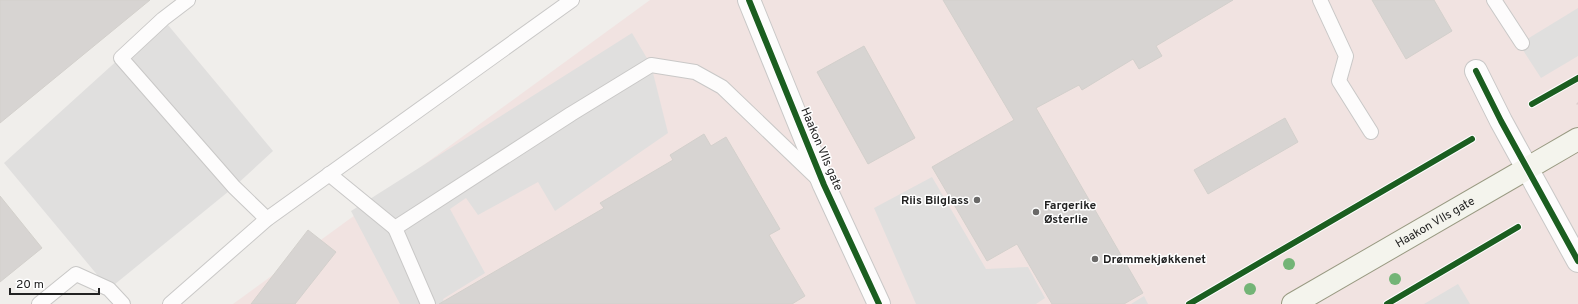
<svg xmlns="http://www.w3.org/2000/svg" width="1578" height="304" font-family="Overpass,sans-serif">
  <rect width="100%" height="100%" fill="#f0eeeb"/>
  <polygon fill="#f1e3e1" points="650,0 1578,0 1578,304 233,304"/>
  <g fill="#e0dfde">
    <polygon points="1578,8 1578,56 1541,78 1519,44"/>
    <polygon points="163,19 273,151 234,187 109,289 4,163"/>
    <polygon points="632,33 651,65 668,133 555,211 538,182 478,215 466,198 450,209 485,273 443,299 445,304 400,304 351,211"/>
    <polygon points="932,177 986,269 1028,267 1045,298 1036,304 916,304 874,208"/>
    <polygon points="1458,284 1470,304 1424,304"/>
    <polygon points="1144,296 1148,304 1131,304"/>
  </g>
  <g fill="#d7d4d2" stroke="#d3d0cc">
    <polygon points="0,0 150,0 0,123"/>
    <polygon points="943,0 1233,0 1156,46 1162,56 1139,69 1133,59 1082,90 1079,85 1036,108 1143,293 1124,304 1052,304 1017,244 987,261 932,167 1014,120"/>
    <polygon points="1372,0 1434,0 1452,31 1406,59"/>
    <polygon points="864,46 915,138 868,164 817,72"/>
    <polygon points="1285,118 1298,142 1208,194 1194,170"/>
    <polygon points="704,134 711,146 726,137 780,229 769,235 805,296 792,304 439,304 604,208 600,203 673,160 670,155"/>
    <polygon points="0,196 42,248 0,282"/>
    <polygon points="308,230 336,252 295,304 251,304"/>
  </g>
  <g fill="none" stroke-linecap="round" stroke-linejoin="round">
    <defs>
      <g id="lane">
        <polyline points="188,0 163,19 121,58 234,187 267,219"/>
        <polyline points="1320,0 1346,56 1339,81 1371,132"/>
        <polyline points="1494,0 1522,43"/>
        <polyline points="329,174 395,228"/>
        <polyline points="39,304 76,274 109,289 123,304"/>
        <polyline points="170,304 267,219 572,0"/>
        <polyline points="428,304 395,228 571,114 651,65 695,72 722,87 818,179"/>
      </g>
      <g id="street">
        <polyline points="749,0 824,185 879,304"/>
        <polyline points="1476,71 1501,121 1578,261"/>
      </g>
      <g id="secondary">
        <path id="s1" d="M1293,304L1578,139"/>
      </g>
    </defs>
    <use href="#lane" stroke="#c9c8c7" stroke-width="16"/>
    <use href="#street" stroke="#c9c8c7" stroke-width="24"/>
    <use href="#secondary" stroke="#999a82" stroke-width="24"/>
    <polyline stroke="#dccecd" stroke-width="2.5" stroke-dasharray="2 2" stroke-linecap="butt" points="1577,103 1578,104"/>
    <use href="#lane" stroke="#fdfcfc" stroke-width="14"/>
    <use href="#street" stroke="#fdfcfc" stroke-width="22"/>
    <use href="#secondary" stroke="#f4f4ed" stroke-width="22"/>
    <defs>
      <g id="cycleway">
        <polyline points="749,0 824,185 879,304"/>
        <polyline points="1476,71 1501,121 1578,261"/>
        <polyline points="1532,104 1578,78"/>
        <polyline points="1189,304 1472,139"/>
        <polyline points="1387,304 1518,227"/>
      </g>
    </defs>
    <use href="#cycleway" stroke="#fff" stroke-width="8"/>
    <use href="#cycleway" stroke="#1b5e20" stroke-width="6"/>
  </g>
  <g fill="#73b476">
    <circle cx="1289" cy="264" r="6"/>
    <circle cx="1395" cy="279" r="6"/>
    <circle cx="1250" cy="289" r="6"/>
  </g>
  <g fill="#6a6968" stroke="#fff" stroke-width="1.5">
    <circle cx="977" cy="200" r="4"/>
    <circle cx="1036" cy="212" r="4"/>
    <circle cx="1095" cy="259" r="4"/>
  </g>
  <g text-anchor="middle" stroke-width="3" stroke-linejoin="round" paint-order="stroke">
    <g font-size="12" fill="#222" stroke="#fff">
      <text transform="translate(822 149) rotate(67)" y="4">Haakon VIIs gate</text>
      <text dy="4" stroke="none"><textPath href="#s1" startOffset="164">Haakon VIIs gate</textPath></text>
    </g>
    <g font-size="12" font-weight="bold" fill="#222" stroke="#fff" text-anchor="start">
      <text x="969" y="204" text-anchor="end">Riis Bilglass</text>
      <text x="1044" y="209">Fargerike<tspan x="1044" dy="14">Østerlie</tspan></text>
      <text x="1103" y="263">Drømmekjøkkenet</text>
    </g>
  </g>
  <path d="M10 288v6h89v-6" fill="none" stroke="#222222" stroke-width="2"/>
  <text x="16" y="288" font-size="12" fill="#222222" stroke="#ffffff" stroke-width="3" paint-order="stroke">20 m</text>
</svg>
